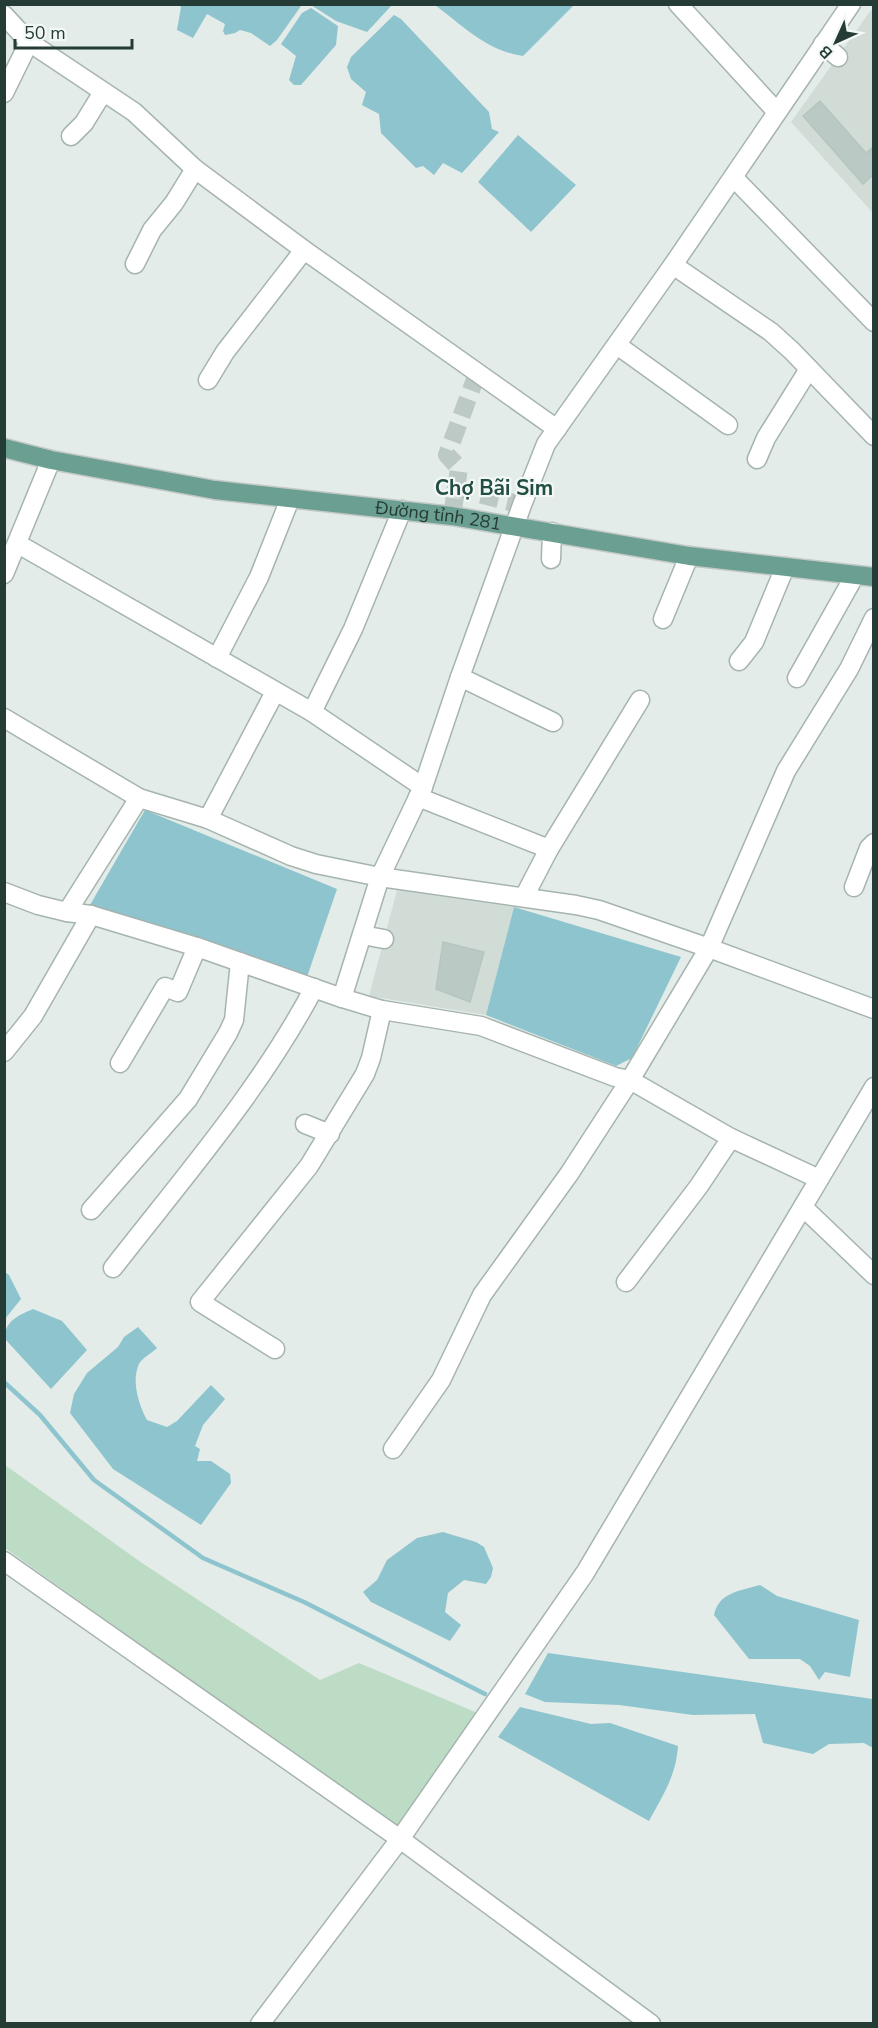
<svg xmlns="http://www.w3.org/2000/svg" width="878" height="2028" font-family="'Nunito Sans',sans-serif">
  <rect width="100%" height="100%" fill="#e3ece8"/>
  <g fill="#d1dcd7">
    <polygon points="871,10 874,12 873,213 791,122"/>
    <polygon points="397,890 514,907 486,1015 369,996"/>
  </g>
  <polygon fill="#bddcc5" points="5,1465 142,1563 320,1680 359,1663 487,1717 405,1833 5,1548"/>
  <g fill="#8ec4ce">
    <polygon points="179,5 304,5 301,6 277,40 270,46 251,33 240,30 235,33 225,35 223,31 225,24 207,14 193,38 177,30 181,7"/>
    <polygon points="311,5 392,5 367,32 336,21"/>
    <path d="M435,5H574L523,56C487,51 463,26 435,5Z"/>
    <polygon points="311,8 338,26 336,45 301,85 294,85 289,80 296,56 281,44 302,13"/>
    <polygon points="394,15 401,19 489,112 492,129 499,132 462,173 443,163 434,175 423,166 416,168 381,133 379,114 362,105 366,92 351,79 347,67 351,57"/>
    <polygon points="518,135 576,185 531,232 478,182"/>
    <polygon points="145,810 337,889 307,977 90,905"/>
    <polygon points="514,907 681,957 632,1058 616,1066 486,1015"/>
    <polygon points="5,1272 9,1275 21,1299 5,1319"/>
    <path d="M33,1309L62,1321L87,1350L51,1389L5,1339C4,1321 19,1315 33,1309Z"/>
    <path d="M138,1327L157,1348C152,1353 142,1358 139,1364C131,1381 139,1405 147,1420L167,1427L177,1421L211,1385L225,1399L203,1425L195,1446L200,1449L197,1461H211L230,1474L231,1483L201,1525L113,1469L70,1413L74,1394L87,1373L118,1347L124,1337Z"/>
    <polygon points="443,1532 476,1542 484,1547 493,1568 491,1577 486,1584 464,1580 448,1593 445,1612 461,1625 450,1641 371,1602 363,1592 377,1580 387,1560 417,1538"/>
    <path d="M760,1585L777,1596L859,1620L850,1677L825,1672L819,1680L810,1666L800,1659H749L714,1615C719,1592 740,1591 760,1585Z"/>
    <polygon points="548,1653 873,1699 873,1748 864,1743 829,1744 813,1754 763,1743 755,1714 693,1715 619,1705 545,1702 525,1694"/>
    <path d="M520,1707L591,1724L610,1723L678,1746C676,1776 663,1795 649,1821L498,1737Z"/>
  </g>
  <g fill="none" stroke-linecap="round" stroke-linejoin="round">
    <polyline stroke="#8ec4ce" stroke-width="4.5" points="4,1382 40,1415 94,1480 203,1558 304,1602 485,1694"/>
  </g>
  <g fill="#bbc9c4" stroke="#b5c5bf" stroke-width="1.5">
    <polygon points="820,101 866,153 873,147 873,175 863,184 803,116"/>
    <polygon points="443,942 484,952 470,1002 436,989"/>
  </g>
  <g fill="none" stroke-linecap="round" stroke-linejoin="round">
    <g stroke="#bdc9c4" stroke-width="18" stroke-dasharray="18 9" stroke-linecap="butt">
      <polyline points="455,488 522,505"/>
      <polyline points="452,516 459,468 447,455 477,374"/>
    </g>
    <defs>
      <g id="minor">
        <polyline points="678,4 776,111"/>
        <polyline points="4,15 29,42 134,112 195,169 304,250 557,429"/>
        <polyline points="823,44 838,57"/>
        <polyline points="4,93 29,42"/>
        <polyline points="71,136 84,123 103,92"/>
        <polyline points="734,178 874,322"/>
        <polyline points="135,264 152,230 174,203 195,169"/>
        <polyline points="673,265 771,332 792,351 874,436"/>
        <polyline points="617,345 728,425"/>
        <polyline points="208,380 225,352 304,250"/>
        <polyline points="757,459 766,438 809,369"/>
        <polyline points="18,544 312,712 423,787"/>
        <polyline points="551,559 552,532"/>
        <polyline points="4,574 51,460"/>
        <polyline points="663,619 689,556"/>
        <polyline points="217,658 259,577 290,499"/>
        <polyline points="739,661 754,642 785,567"/>
        <polyline points="460,677 553,722"/>
        <polyline points="797,678 855,575"/>
        <polyline points="312,712 353,629 402,510"/>
        <polyline points="4,718 139,798 208,819 291,856 316,864 380,877 576,905 599,910 709,948 874,1009"/>
        <polyline points="418,797 549,849"/>
        <polyline points="208,819 275,692"/>
        <polyline points="854,887 869,848 874,843"/>
        <polyline points="4,892 38,905 67,912 91,915 197,947 342,998 382,1010 481,1026 615,1077 630,1080 731,1138 819,1179"/>
        <polyline points="524,897 549,849 640,700"/>
        <polyline points="67,912 139,798"/>
        <polyline points="362,935 384,939"/>
        <polyline points="342,998 380,877 423,787 460,677 522,505 546,444 673,265 851,4"/>
        <polyline points="4,1052 33,1016 91,915"/>
        <polyline points="120,1063 165,987 178,992 197,947"/>
        <polyline points="305,1124 330,1134"/>
        <polyline points="803,1207 874,1275"/>
        <polyline points="91,1210 188,1099 228,1033 234,1020 240,962"/>
        <path d="M113,1268C183,1178 260,1090 314,988"/>
        <polyline points="626,1282 699,1186 731,1138"/>
        <polyline points="275,1349 200,1302 309,1166 365,1074 371,1058 382,1010"/>
        <polyline points="393,1449 441,1380 482,1295 569,1174 630,1080 709,948 786,771 849,669 874,618"/>
        <polyline points="4,1561 400,1839 651,2024"/>
        <polyline points="260,2024 400,1839 585,1573 874,1087"/>
      </g>
      <g id="major">
        <path id="s1" d="M4,448L51,460L215,490L452,516L689,556L874,577"/>
      </g>
    </defs>
    <use href="#minor" stroke="#a6b4af" stroke-width="21"/>
    <use href="#major" stroke="#c2c8c6" stroke-width="21"/>
    <use href="#minor" stroke="#fff" stroke-width="18"/>
    <use href="#major" stroke="#6a9f91" stroke-width="18"/>
  </g>
  <g text-anchor="middle" stroke-width="4.5" stroke-linejoin="round" paint-order="stroke">
    <g font-size="18" fill="#243c35" stroke="#f3f8f6">
      <text dy="6" stroke="none"><textPath href="#s1" startOffset="440">Đường tỉnh 281</textPath></text>
    </g>
    <g font-size="21" font-weight="bold" fill="#214d42" stroke="#f3f8f6">
      <text x="494" y="495">Chợ Bãi Sim</text>
    </g>
  </g>
  <rect width="878" height="2028" fill="none" stroke="#243c35" stroke-width="12"/>
  <g transform="translate(836 42) rotate(225)" stroke="#f3f8f6" stroke-width="4.5" paint-order="stroke">
  <path d="M0-4.5L10 22L0 15L-10 22Z" fill="#243c35"/>
  <text y="-9" font-size="16" font-weight="bold" text-anchor="middle" fill="#243c35">B</text>
  </g>
  <path d="M15 39v9h117v-9" fill="none" stroke="#243c35" stroke-width="3"/>
  <text x="24" y="39" font-size="18" fill="#243c35" stroke="#f3f8f6" stroke-width="4.5" paint-order="stroke">50 m</text>
</svg>
